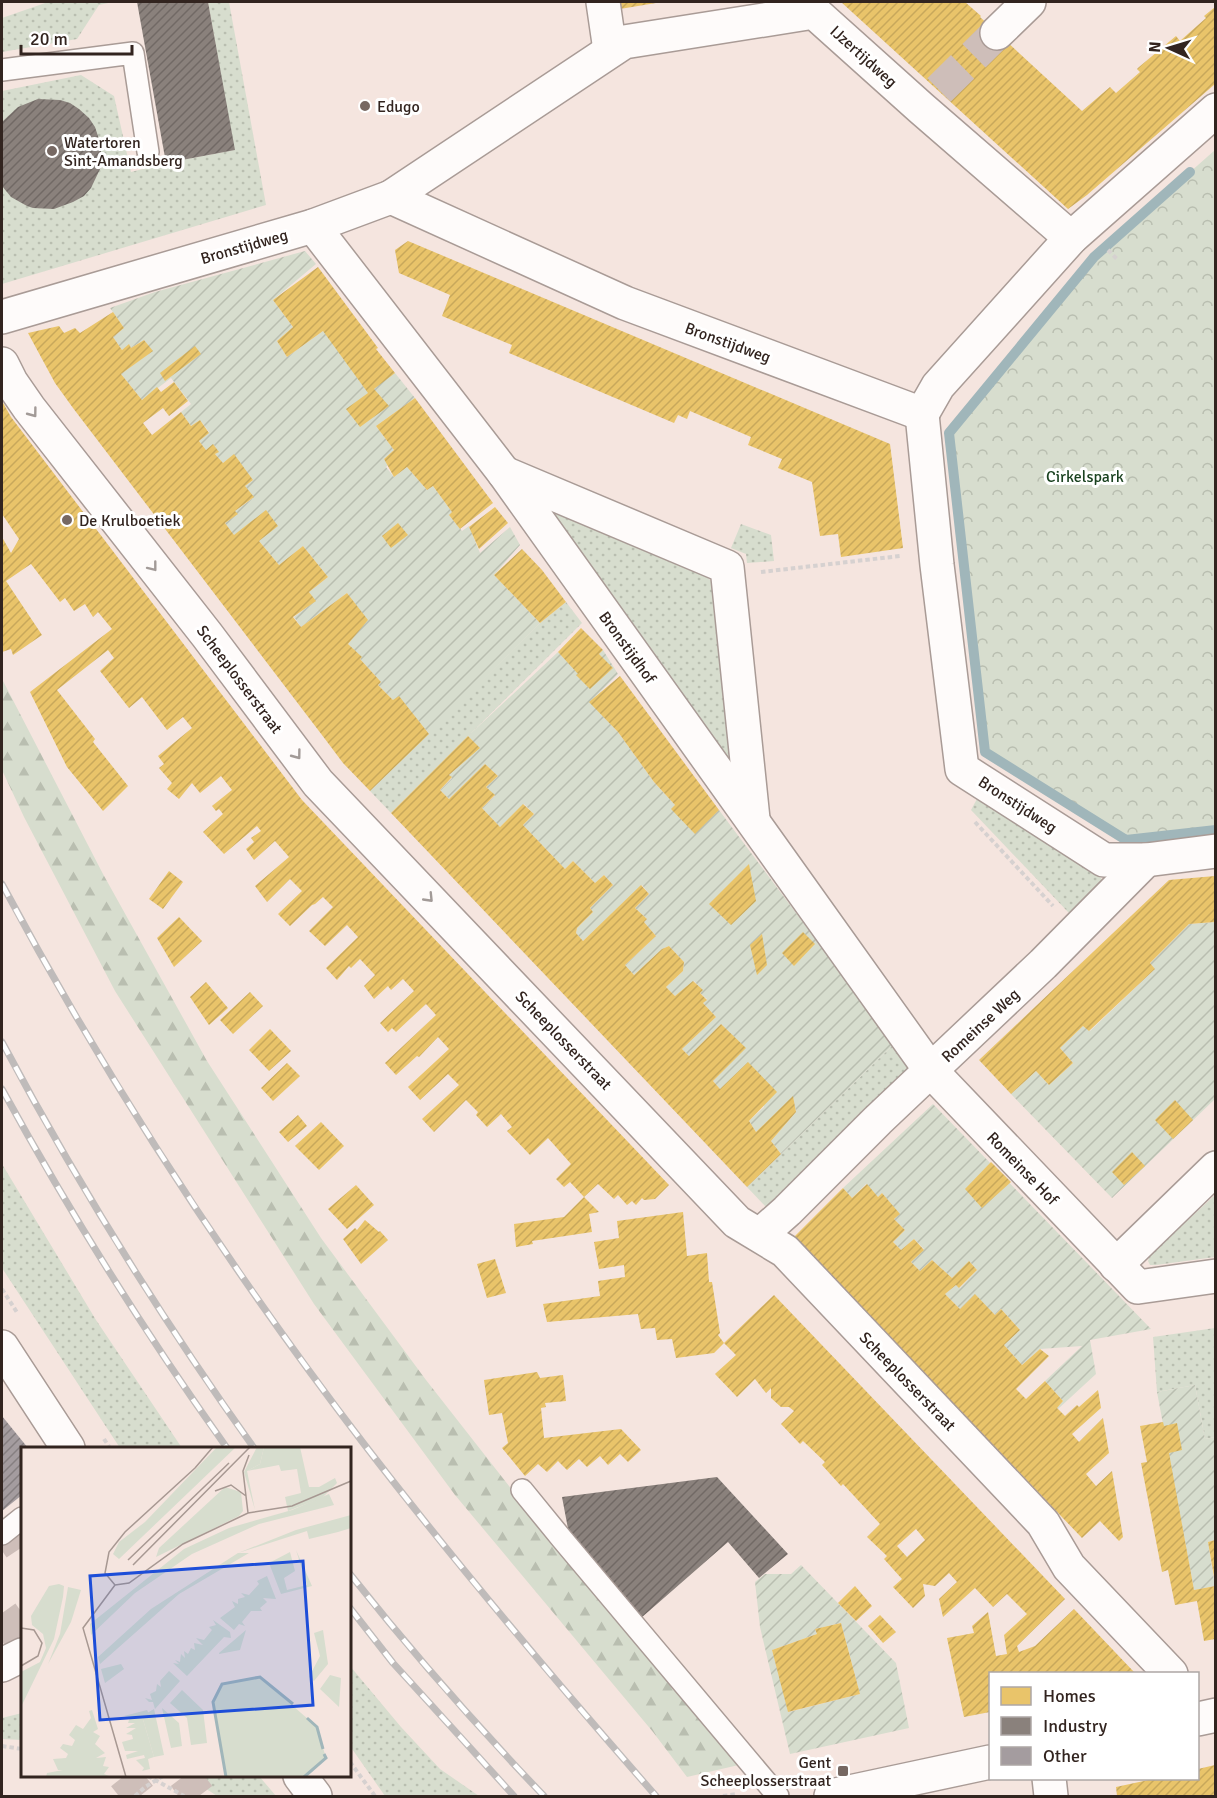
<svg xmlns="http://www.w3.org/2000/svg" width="1217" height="1798" font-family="Signika,sans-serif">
  <defs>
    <pattern id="grass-dots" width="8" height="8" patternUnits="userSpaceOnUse" patternTransform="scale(1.5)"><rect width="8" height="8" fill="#d7ddce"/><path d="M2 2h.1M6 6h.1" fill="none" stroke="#b9beb0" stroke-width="1.8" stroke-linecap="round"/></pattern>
    <pattern id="forest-firs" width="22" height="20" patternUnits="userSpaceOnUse" patternTransform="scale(1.5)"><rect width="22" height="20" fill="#d7ddce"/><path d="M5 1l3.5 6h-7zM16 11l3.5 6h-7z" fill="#b9beb0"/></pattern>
    <pattern id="park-crowns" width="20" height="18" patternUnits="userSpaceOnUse" patternTransform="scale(1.5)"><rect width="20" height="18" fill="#d7ddce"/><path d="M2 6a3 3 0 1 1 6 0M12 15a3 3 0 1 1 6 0" fill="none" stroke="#b9beb0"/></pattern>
    <pattern id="garden-furrows" width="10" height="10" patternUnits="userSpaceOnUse" patternTransform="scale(1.5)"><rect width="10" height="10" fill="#d7ddce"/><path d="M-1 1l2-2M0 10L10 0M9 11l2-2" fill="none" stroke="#b9beb0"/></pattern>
    <pattern id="homes-hatch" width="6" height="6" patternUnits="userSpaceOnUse" patternTransform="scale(1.5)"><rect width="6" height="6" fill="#e9c46a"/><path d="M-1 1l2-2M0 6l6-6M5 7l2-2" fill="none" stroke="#c8a85b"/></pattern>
    <pattern id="industry-hatch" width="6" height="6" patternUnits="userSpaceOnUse" patternTransform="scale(1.5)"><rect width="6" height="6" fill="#8a817c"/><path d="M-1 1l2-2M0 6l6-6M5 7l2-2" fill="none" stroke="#716965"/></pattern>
    <pattern id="building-hatch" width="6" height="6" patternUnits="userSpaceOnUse" patternTransform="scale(1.5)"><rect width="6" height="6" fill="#a49c9f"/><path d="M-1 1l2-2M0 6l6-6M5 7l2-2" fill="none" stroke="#867f81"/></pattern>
  </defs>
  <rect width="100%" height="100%" fill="#f5e5df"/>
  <g fill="url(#grass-dots)">
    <polygon points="48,2 113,2 99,5 77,39 2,52 2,18"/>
    <polygon points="208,2 229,2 266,205 2,284 2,91 81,75 114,96 131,172 166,163 234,150"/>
    <polygon points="555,513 707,577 712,582 732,759 728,759 551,514"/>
    <polygon points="741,524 771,535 774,561 747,563 746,554 731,548"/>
    <polygon points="566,602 582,623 391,813 370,791 540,623"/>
    <polygon points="978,797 983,798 1101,878 1102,881 1071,914 1068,912 971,810"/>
    <polygon points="894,1044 912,1066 766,1207 747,1187"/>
    <polygon points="2,1164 96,1320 182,1448 120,1448 2,1268"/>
    <polygon points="1215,1195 1215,1257 1156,1265 1150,1265 1148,1261 1150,1255"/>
    <polygon points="1215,1328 1215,1437 1205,1439 1195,1385 1157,1392 1153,1337"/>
    <polygon points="350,1666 401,1727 440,1769 479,1796 385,1796 350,1746"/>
    <polygon points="22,1713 22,1740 2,1739 2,1718"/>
    <polygon points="187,1776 259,1776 276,1796 217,1796"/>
  </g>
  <polygon fill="url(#forest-firs)" points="2,679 103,874 207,1061 321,1238 426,1380 520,1500 743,1764 687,1777 653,1732 455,1495 314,1304 115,991 24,817 2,770"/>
  <polygon fill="url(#park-crowns)" points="1215,150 1215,830 1126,840 985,752 949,433 1094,257"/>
  <g fill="url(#garden-furrows)" fill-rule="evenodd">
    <polygon points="305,251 316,264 273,300 293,327 277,341 287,357 323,331 395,373 415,398 376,426 394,450 384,459 388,465 386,467 394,477 407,467 427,490 433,486 452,512 449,515 462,531 469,526 480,553 510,527 520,545 494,575 540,623 429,734 404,703 393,700 378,685 381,682 360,659 361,657 348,644 367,620 347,593 301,627 294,617 315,601 309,592 328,577 303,546 279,565 259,541 234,535 225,523 237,514 235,511 253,498 245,486 253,480 234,455 223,463 215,454 218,452 214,445 206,450 199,441 209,432 200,420 191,426 181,412 191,404 171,378 142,400 121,374 152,351 144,340 131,348 129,345 122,350 113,337 124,328 110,308 155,292"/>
    <polygon points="603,650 618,674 590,702 618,732 654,782 675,805 695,833 719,810 894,1044 781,1154 771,1141 796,1112 793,1097 756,1132 749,1121 764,1107 763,1105 720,1089 713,1081 745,1048 721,1024 689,1056 682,1049 716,1017 703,1003 707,999 700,993 702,990 694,981 675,996 666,987 683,971 684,962 669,946 662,949 634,975 625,965 656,936 644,922 647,919 635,908 649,894 642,885 583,941 576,933 577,928 593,912 590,908 613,885 604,875 595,883 573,861 565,869 523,825 534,814 524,804 500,827 482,808 495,796 486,787 498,776 485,764 449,799 440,790 452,778 449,775 479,748 468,736 558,652 578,673"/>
    <polygon points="1215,922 1215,1099 1112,1198 1011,1094 1036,1071 1049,1085 1073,1063 1060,1048 1083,1026 1090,1031 1155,969 1150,963 1189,924"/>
    <polygon points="933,1104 1151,1329 1090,1340 1096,1374 1058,1409 1057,1408 1063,1401 1045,1381 1082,1346 1040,1349 1022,1365 1004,1345 1020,1330 1001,1309 995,1315 975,1295 960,1309 945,1294 956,1285 960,1288 977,1270 970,1262 952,1278 932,1260 920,1271 911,1262 924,1249 914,1239 901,1250 893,1242 905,1230 894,1219 899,1214 882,1193 878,1197 866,1184 852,1198 843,1188"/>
    <polygon points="1195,1385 1205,1439 1215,1437 1215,1540 1208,1542 1215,1586 1194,1590 1157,1392"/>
    <path d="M801,1565L896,1663L909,1728L790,1754L760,1627L755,1582L765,1574H791ZM841,1623L860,1694L789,1712L772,1650L817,1634L815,1629Z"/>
  </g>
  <g fill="url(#homes-hatch)" fill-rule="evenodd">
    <polygon points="619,2 656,2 656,3 620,9"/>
    <polygon points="841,2 965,2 981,16 980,17 1082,111 1110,87 1116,93 1140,72 1137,69 1139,67 1176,36 1180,41 1206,18 1204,16 1215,7 1215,84 1087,195 1068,209"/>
    <polygon points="408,241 890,444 903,548 841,557 838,534 820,536 812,482 778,468 782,459 748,445 751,437 690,411 687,419 678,415 674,423 509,353 512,345 442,316 450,295 399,273 395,250"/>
    <polygon points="318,267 378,348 376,349 395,373 374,389 389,406 360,427 346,409 368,393 323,331 287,357 277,341 293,327 273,300"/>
    <polygon points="113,312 124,328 113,337 122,350 129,344 131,348 144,340 153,351 121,374 142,400 157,387 161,392 174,382 188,401 169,416 163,408 143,423 152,435 181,412 191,426 200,420 209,433 199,441 206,450 213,444 219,452 215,454 223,463 234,454 253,480 245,486 254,497 235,511 238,514 225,523 234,535 266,510 278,526 259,541 279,565 303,546 328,577 309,592 316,601 293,617 301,627 347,593 368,620 348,644 362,657 360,659 381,682 378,685 393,700 399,696 429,734 370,791 343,763 325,739 73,408 55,383 28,333 59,326 64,333 75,328 80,333"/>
    <polygon points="195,346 201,354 165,381 160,373"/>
    <polygon points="415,398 493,503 460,529 449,515 452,512 433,486 427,490 407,467 394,477 384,459 394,450 376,426"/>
    <polygon points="2,401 11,417 302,800 669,1185 655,1199 644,1200 642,1198 636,1205 632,1201 627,1205 618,1195 614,1199 598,1184 584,1197 570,1182 564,1187 556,1179 571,1164 548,1138 530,1155 507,1131 512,1127 501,1114 487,1127 476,1115 478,1112 466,1100 434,1132 422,1119 459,1085 448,1074 420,1100 408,1087 449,1049 438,1037 419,1057 417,1056 396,1075 385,1063 436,1015 426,1004 396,1032 392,1028 388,1032 380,1023 414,991 403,979 391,990 388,986 374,999 364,986 375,975 360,959 351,968 349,966 337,980 326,968 358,937 347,925 325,946 309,931 333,907 323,897 315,904 312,905 290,926 278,914 302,891 290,879 267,902 255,886 289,857 275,841 254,860 246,849 254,842 251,838 261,831 257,826 224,854 203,832 223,814 219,809 216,811 212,806 232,790 221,776 200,793 192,783 179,799 167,789 172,783 159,768 164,764 158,756 192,728 183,717 167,730 142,697 129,708 100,671 114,658 108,650 57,690 95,739 93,742 128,786 103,811 67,767 30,692 112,629 98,612 93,617 85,604 74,611 65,598 60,602 31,564 6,581 42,635 13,655 11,649 2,652 2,537 11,553 19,539 2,514"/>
    <polygon points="495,507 508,523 479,549 469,527"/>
    <polygon points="398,523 408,535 391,548 382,536"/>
    <polygon points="522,549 542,570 566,602 540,623 494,575"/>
    <polygon points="581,628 603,650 599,654 613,668 590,689 576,675 578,674 558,652"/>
    <polygon points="620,676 719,810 695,834 671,809 675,805 654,782 618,732 589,702"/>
    <polygon points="468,736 480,748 449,775 452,777 440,790 449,799 485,764 498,776 486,787 495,795 482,808 500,827 523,804 534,814 523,825 565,869 573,861 595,883 604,875 613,885 590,908 593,912 577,928 576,933 583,941 641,885 649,894 635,908 647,919 644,922 656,936 625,965 634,975 662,949 669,946 684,962 683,971 666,987 675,996 693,981 703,990 700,993 707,1000 703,1003 716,1017 682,1049 689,1056 721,1024 746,1048 713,1081 720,1089 748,1062 777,1092 749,1121 756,1132 793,1096 796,1112 771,1141 781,1154 747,1187 391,813"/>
    <polygon points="749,864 756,901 731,925 709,904"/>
    <polygon points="169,871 183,882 163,909 149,899"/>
    <polygon points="1215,876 1215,922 1189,924 1150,963 1155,969 1089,1031 1083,1026 1060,1048 1073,1063 1049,1085 1036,1071 1011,1094 979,1060 1169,880"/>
    <polygon points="179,917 202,941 174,967 157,938"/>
    <polygon points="803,932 815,944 794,966 782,953"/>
    <polygon points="762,934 767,965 757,975 750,945"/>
    <polygon points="206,982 228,1008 209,1025 190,997"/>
    <polygon points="250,992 263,1006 233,1034 220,1020"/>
    <polygon points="270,1029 291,1051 269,1071 249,1050"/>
    <polygon points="287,1063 300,1076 273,1101 261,1088"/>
    <polygon points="1175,1100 1193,1120 1173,1139 1155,1120"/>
    <polygon points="298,1115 307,1126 288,1142 279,1132"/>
    <polygon points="321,1122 344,1146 319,1170 295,1146"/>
    <polygon points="1132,1152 1145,1166 1124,1185 1112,1172"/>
    <polygon points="991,1162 1011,1182 982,1208 965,1189"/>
    <polygon points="867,1184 878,1197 882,1193 900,1214 894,1219 905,1230 893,1242 901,1250 914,1239 924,1250 911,1262 920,1271 932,1260 952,1278 969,1261 977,1270 959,1288 956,1285 945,1294 960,1309 975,1294 995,1315 1001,1309 1020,1330 1004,1345 1022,1365 1040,1349 1049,1356 1016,1389 1026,1399 1045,1381 1063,1401 1057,1408 1065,1416 1077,1405 1079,1407 1098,1390 1101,1408 1072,1434 1079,1442 1103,1418 1109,1453 1086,1474 1096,1486 1112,1471 1123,1537 1119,1541 1100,1521 1082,1538 794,1237 843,1188 852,1198"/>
    <polygon points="356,1185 374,1205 347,1229 328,1209"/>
    <polygon points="584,1197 599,1212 589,1214 592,1232 532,1241 533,1244 516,1247 514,1224 564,1217"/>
    <polygon points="683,1212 687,1256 707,1253 709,1282 712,1282 720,1333 718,1335 724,1343 714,1353 676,1358 672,1339 657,1340 655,1328 641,1329 638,1314 547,1322 543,1304 600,1296 598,1281 625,1277 624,1265 599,1269 594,1242 619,1238 617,1221"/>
    <polygon points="365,1220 379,1232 380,1231 388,1240 361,1264 343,1239 355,1228 357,1230"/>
    <polygon points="495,1259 506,1293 487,1298 477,1264"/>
    <path d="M774,1295L1065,1599L1017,1646L1019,1652L1035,1646L1074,1609L1134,1672L1132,1674H990V1712L964,1717L947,1638L974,1633L972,1626L988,1612L996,1656L1007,1654L1004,1635L1027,1614L1007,1594L993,1607L975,1588L943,1617L939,1599L957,1582L949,1573L935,1586L923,1584L925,1596L913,1608L893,1587L902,1579L884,1559L887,1556L867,1537L880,1524L843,1484L841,1486L822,1465L825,1462L803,1441L800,1444L781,1424L794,1411L789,1407H781L771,1398V1388L766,1393L755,1379L737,1397L715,1374L736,1355L724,1343ZM916,1529L925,1540L907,1557L897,1546Z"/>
    <polygon points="537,1372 540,1378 563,1375 566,1401 545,1403 546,1407 541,1408 544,1438 621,1429 641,1450 628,1462 620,1454 608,1465 600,1456 587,1467 579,1459 567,1470 558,1461 547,1472 538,1464 525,1476 502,1448 508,1443 502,1413 489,1415 484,1380"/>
    <polygon points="1163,1422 1164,1426 1177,1423 1182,1450 1169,1453 1194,1590 1215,1586 1215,1639 1204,1641 1197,1601 1175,1605 1168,1570 1162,1572 1141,1463 1147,1462 1140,1426"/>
    <polygon points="1215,1540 1215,1577 1214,1577 1208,1542"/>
    <polygon points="855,1586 872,1606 856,1621 838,1603"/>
    <polygon points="880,1615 896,1632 883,1643 868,1626"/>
    <polygon points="841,1623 860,1694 788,1712 772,1650 817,1634 815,1629"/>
    <polygon points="1215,1765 1215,1796 1117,1796 1116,1787 1153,1779 1197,1779 1198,1769"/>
  </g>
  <g fill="url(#industry-hatch)">
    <polygon points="137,2 208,2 235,150 166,163"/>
    <polygon points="38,99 60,100 70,103 79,109 89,118 95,127 101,145 101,167 91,188 84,196 73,202 54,209 33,208 27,206 11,197 2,186 2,122 18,107"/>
    <polygon points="717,1477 788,1554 759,1578 728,1542 641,1618 569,1534 562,1497"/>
  </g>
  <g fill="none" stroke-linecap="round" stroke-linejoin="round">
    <polyline stroke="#a0b6ba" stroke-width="10" points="1190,172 1094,257 949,433 985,752 1126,840 1216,830"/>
  </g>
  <polygon fill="url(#building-hatch)" points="2,1416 28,1448 22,1448 22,1495 2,1511"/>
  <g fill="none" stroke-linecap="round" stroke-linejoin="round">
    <polyline stroke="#cebeb9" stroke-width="33" stroke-dasharray="33 16" stroke-linecap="butt" points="939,90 997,33"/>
    <g stroke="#cebeb9" stroke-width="33" stroke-dasharray="33 16" stroke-linecap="butt">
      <polyline points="2,1521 22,1551"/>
      <polyline points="2,1613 22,1641"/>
      <polyline points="124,1776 140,1796"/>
      <polyline points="184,1776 199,1796"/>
    </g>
    <defs>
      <g id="service">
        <polyline points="2,70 133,53 148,152"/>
        <polyline points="522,1490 562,1539 778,1796"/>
        <polyline points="2,1534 22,1518"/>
      </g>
      <g id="minor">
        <polyline points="603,2 610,50"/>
        <polyline points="997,33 1029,2"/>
        <polyline points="391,197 624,42 814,12 921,108 1071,238"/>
        <polyline points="313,226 504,473 931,1071 1138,1287 1216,1276"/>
        <polyline points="2,317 313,226 391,197 625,303 922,414"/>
        <polyline points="2,364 11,382 29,408 207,635 318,783 737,1222 785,1251 1043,1523 1069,1567 1171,1674"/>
        <polyline points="922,414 937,565 962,769 1104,860 1146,860 1216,851"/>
        <polyline points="922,414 938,386 1071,238 1216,110"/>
        <polyline points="504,473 727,567 753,819"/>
        <polyline points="760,1235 787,1211 878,1120 1043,964 1146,860"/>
        <polyline points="1116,1265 1216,1168"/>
        <polyline points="1049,1778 1051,1796"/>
      </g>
      <g id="tertiary">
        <polyline points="2,1347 68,1448"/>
        <polyline points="2,1665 22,1655"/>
        <polyline points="1198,1719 1216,1715"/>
        <polyline points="300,1776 315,1796"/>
        <polyline points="831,1796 990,1762"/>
      </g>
    </defs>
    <use href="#service" stroke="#a99b96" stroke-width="24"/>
    <use href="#minor" stroke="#a99b96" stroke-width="36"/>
    <use href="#tertiary" stroke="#a99b96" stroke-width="36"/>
    <g stroke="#d6d1d0" stroke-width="4" stroke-dasharray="4.5 3" stroke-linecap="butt">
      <polyline points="1108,250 1117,259"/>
      <polyline points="761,572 900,556"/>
      <polyline points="975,822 1053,906"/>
      <polyline points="2,1289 18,1314"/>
      <polyline points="104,1439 110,1448"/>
      <polyline points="2,1746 22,1749"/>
      <polyline points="350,1762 375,1796"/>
      <polyline points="148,1776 184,1796"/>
      <polyline points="135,1796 145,1787 163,1776"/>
      <polyline points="723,1796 737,1794"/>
    </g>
    <use href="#service" stroke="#fefbfa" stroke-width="21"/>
    <use href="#minor" stroke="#fefbfa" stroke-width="33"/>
    <use href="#tertiary" stroke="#fefbfa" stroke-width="33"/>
    <defs>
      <g id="rail">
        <path d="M2,884C105,1077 230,1269 364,1444C457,1565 555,1681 656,1796"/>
        <path d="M2,1042C77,1183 161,1318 254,1448"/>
        <path d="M2,1089C70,1213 145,1333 227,1448"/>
        <path d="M350,1574C411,1651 476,1725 544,1796"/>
        <polyline points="350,1608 393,1663 514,1796"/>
      </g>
    </defs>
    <use href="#rail" stroke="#bfbbba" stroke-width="7"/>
    <use href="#rail" stroke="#fff" stroke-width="4.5" stroke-dasharray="14" stroke-linecap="butt"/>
  </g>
  <defs><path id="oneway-chevron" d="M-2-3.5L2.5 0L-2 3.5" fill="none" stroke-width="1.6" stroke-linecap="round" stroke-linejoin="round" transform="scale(1.5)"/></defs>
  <g stroke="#a29a97">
    <use href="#oneway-chevron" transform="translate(33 413) rotate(53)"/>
    <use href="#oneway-chevron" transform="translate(153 567) rotate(52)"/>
    <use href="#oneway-chevron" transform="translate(297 755) rotate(53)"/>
    <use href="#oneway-chevron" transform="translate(429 898) rotate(46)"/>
  </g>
  <g fill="#766862" stroke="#fff" stroke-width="2">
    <circle cx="365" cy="106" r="6"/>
    <circle cx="52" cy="151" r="6"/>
    <circle cx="67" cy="520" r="6"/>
    <rect x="837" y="1765" width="12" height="12" rx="3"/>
  </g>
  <g text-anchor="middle" stroke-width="6" stroke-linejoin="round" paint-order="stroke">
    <g font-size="16" fill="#32241f" stroke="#fff">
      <text transform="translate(864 56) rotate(42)" y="6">IJzertijdweg</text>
      <text transform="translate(244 246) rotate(-16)" y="6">Bronstijdweg</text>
      <text transform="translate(728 342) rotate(20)" y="6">Bronstijdweg</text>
      <text transform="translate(628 647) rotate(54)" y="6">Bronstijdhof</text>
      <text transform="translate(240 679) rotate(53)" y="6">Scheeplosserstraat</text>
      <text transform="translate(1018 804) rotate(33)" y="6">Bronstijdweg</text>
      <text transform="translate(980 1025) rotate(-43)" y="6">Romeinse Weg</text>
      <text transform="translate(564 1040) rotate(46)" y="6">Scheeplosserstraat</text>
      <text transform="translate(1023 1168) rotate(46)" y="6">Romeinse Hof</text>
      <text transform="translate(908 1381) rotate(46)" y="6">Scheeplosserstraat</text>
    </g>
    <g font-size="16" fill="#32241f" stroke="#fff" text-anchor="start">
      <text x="377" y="112">Edugo</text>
      <text x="64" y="148">Watertoren<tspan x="64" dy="18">Sint-Amandsberg</tspan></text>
      <text x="79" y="526">De Krulboetiek</text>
      <text x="831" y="1768" text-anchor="end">Gent<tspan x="831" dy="18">Scheeplosserstraat</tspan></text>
    </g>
    <g font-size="16" fill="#1a4220" stroke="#fff">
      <text x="1085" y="482">Cirkelspark</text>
    </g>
  </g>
  <g transform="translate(21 1447)">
    <rect width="330" height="330" fill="#f5e5df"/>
    <path d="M196,0H215L98,112L92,107L98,95L124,75ZM236,0H243L239,17L226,24L234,63L223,25ZM204,40L220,45L222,64L218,69L135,110L138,101ZM308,47L313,58L238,77L171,107L114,146L70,188L69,177L163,102L208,81L271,63ZM330,68V81L317,85L288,92L286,84L217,106L275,83ZM275,103L291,139L260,147L248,116L269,105L274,124L263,131L266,143L286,138ZM38,137L43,139L42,150L33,192L0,260V225L19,215L25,201L22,187L11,178L10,169L28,139ZM47,140L60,143L50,175L27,217L39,187ZM225,183L219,203L198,207V206ZM309,228L320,231L318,260L299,242ZM141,261L158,276L161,299L150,301ZM133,262L143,308L133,310L121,269Z" fill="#d7ddce"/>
    <path d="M243,0H279L288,40H298L314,31L316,36L301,51L267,64L264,50L280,46L276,22L260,24L258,18L226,24L239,17ZM217,106H228L158,147L79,217L77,210L130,162Z" fill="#d7ddce"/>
    <path d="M239,230L296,280L305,311L285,330H205L192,255L201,237Z" fill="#d7ddce"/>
    <path d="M246,129L255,152L242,151L246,155L239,161L241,164H230L221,175L224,179L218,177L213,183L199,171L214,160L211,154L217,157V152L224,150L220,146L228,148L238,137L236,134ZM192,173L209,185L210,191L203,190L166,229L152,216L158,217L154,213L159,215L160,207L164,211L163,204L167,207L170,201L174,203L173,196L182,198L175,191L183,193L191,183L188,180L195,178ZM302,183L307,217L293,234L288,230L299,209L293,186ZM100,217L103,222L84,236L80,222ZM148,224L159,234L134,262L132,255H128L124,251L131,253L129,247L135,244L136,237L140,240L139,234ZM161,243L182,263L186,296L170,298L166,271L149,256ZM71,263L77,282L72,285L79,289L74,297L84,306L75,311L85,310L82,319L88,320L83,327L90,330H25L26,326L42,323H37L32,312L45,311L47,307L39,301L42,297L51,299L54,293L48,288L55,278L62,282L70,271L68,264ZM126,263L128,267L121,269L133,310L127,312L129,322L121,324L123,321L115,313L124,311L123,308L106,312L105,308L117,304H104L101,295L112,292L111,288L105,287L115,281H105L114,276H107L109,270L103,269Z" fill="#d7ddce"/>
    <path fill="none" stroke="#a0b6ba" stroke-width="3" d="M286,271L296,280L302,302M205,330L192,255L201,237L239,230L272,257M283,330L305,311L303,307"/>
    <path fill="none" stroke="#a79892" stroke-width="1.5" d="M174,21L192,0M194,44L210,38L225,49M227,66L222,24L228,8M107,113L208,16M112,118L229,0M94,138L108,136L162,97L227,66L271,59L330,34M94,138L62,181L105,330M94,138L84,126L88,105L104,85L174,21M0,181L13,183L21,196L17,209L0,219"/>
    <path fill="#1d4ed8" fill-opacity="0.15" stroke="#1d4ed8" stroke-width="3" d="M282,114L292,258L79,273L69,129Z"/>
    <rect width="330" height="330" fill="none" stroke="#32241f" stroke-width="3"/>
  </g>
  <rect width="1217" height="1798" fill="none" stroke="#32241f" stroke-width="6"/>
  <rect x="989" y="1672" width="210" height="108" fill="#ffffff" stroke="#ada7a5" stroke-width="1.5"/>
  <rect x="1001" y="1687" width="30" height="18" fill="#e9c46a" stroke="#ada7a5" stroke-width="1.5"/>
  <text x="1043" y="1702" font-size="18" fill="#32241f">Homes</text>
  <rect x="1001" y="1717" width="30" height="18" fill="#8a817c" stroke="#ada7a5" stroke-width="1.5"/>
  <text x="1043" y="1732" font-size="18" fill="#32241f">Industry</text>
  <rect x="1001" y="1747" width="30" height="18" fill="#a49c9f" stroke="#ada7a5" stroke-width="1.5"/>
  <text x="1043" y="1762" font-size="18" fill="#32241f">Other</text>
  <g transform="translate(1169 48) rotate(274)" stroke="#ffffff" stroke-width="4.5" paint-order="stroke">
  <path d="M0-4.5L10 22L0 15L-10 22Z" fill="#32241f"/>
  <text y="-9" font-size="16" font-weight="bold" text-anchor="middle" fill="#32241f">N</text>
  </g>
  <path d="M21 45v9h111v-9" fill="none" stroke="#32241f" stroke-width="3"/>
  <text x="30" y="45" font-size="18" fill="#32241f" stroke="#ffffff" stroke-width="4.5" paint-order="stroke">20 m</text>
</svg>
